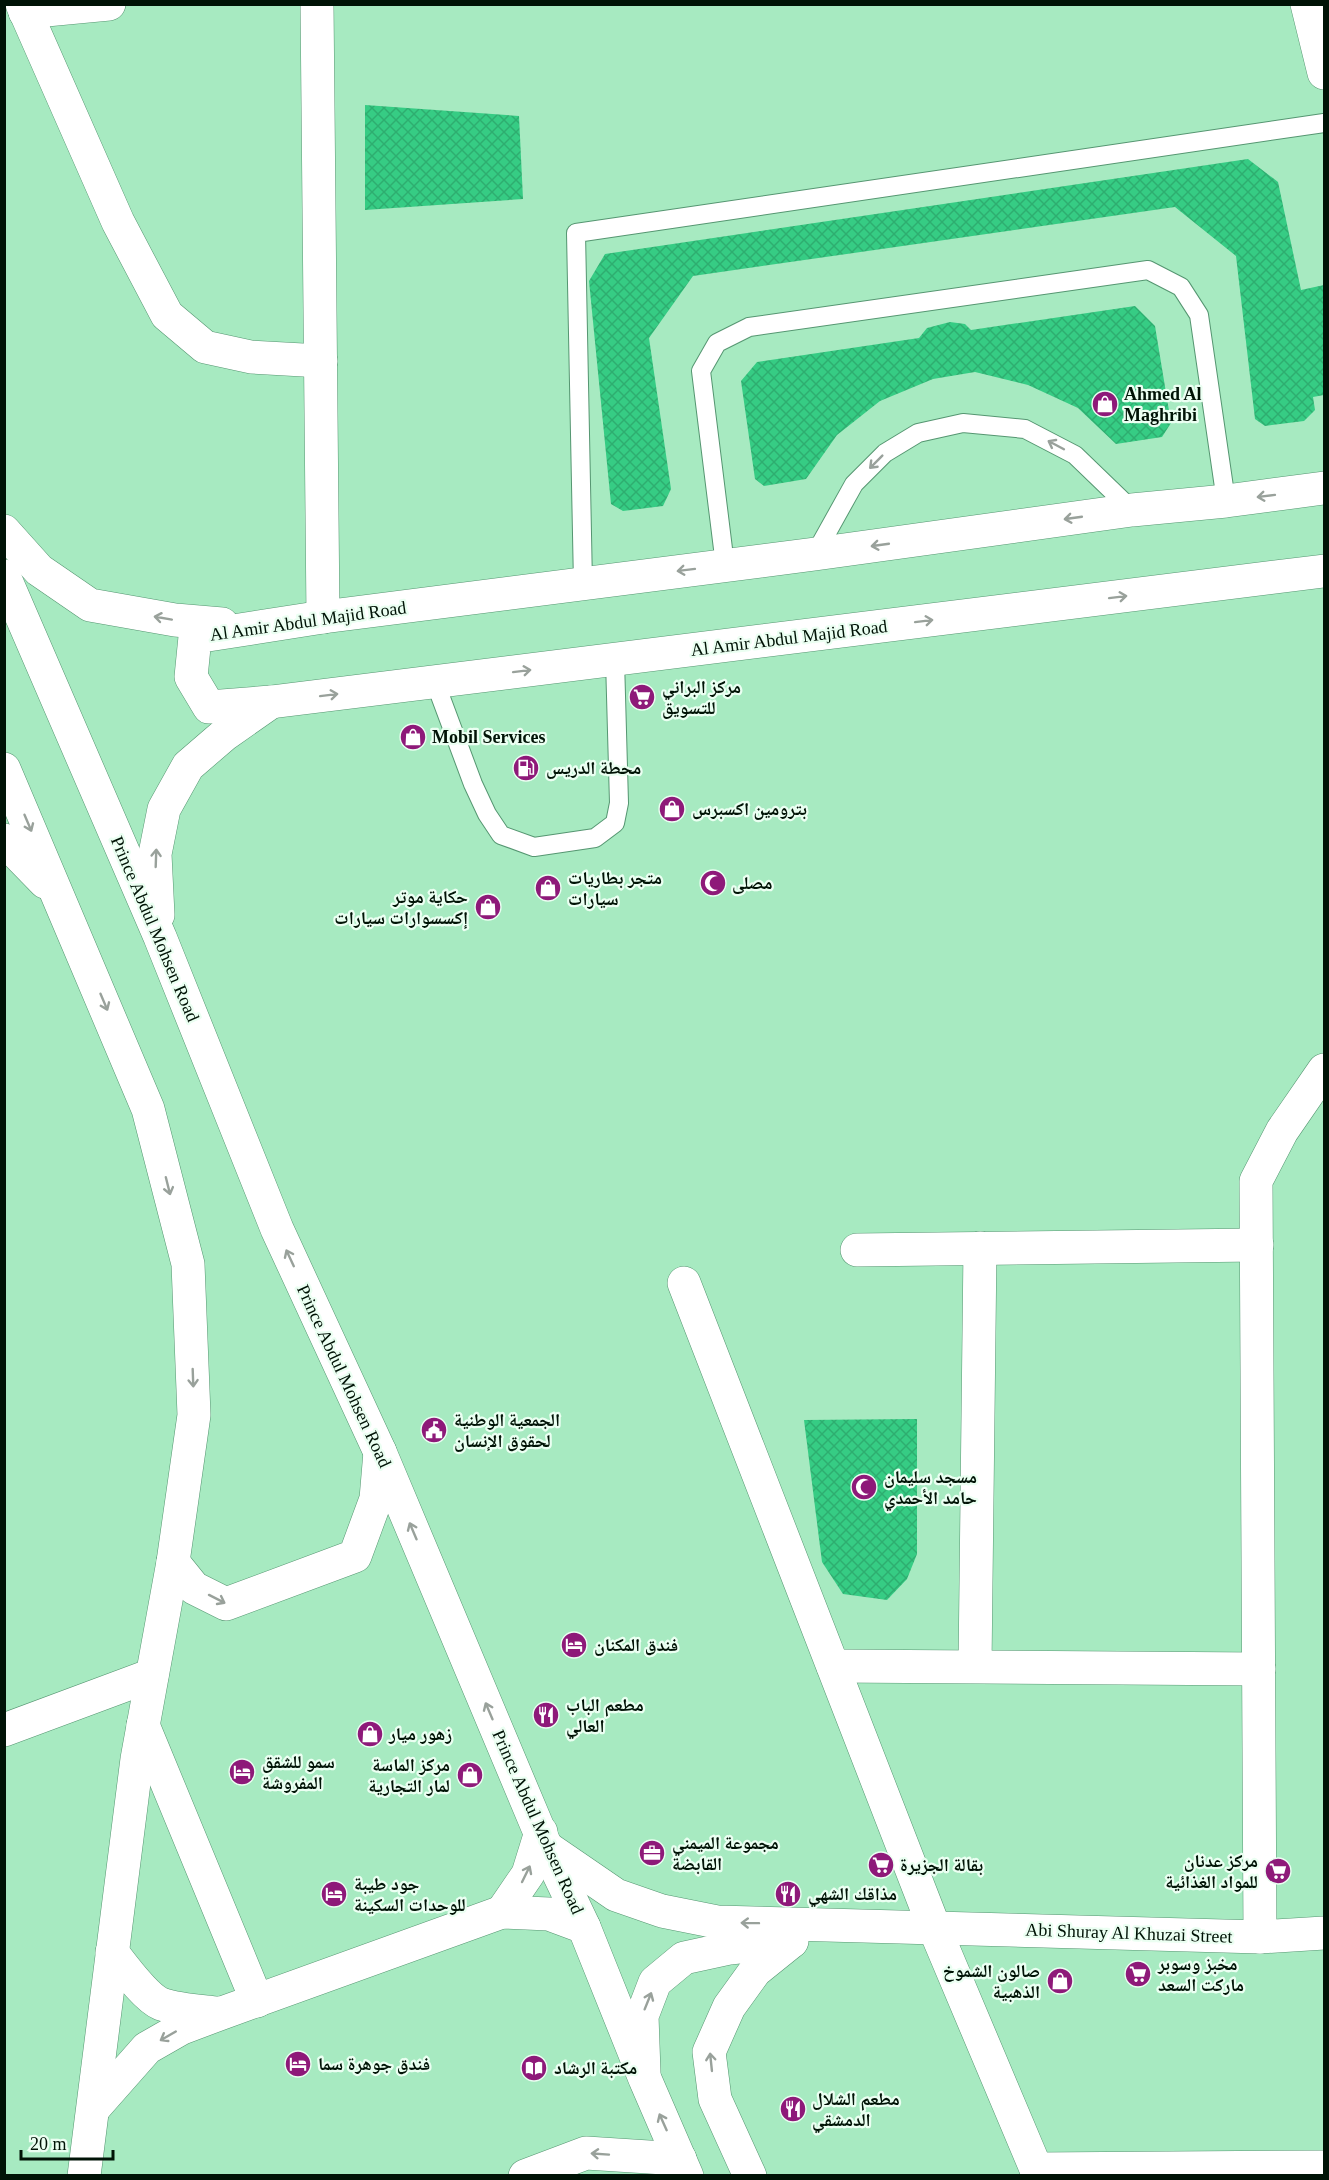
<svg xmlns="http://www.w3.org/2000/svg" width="1329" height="2180" font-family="'Times New Roman','Noto Naskh Arabic',serif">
  <defs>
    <pattern id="building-cross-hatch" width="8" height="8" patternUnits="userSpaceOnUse" patternTransform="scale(1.5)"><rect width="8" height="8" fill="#36cc84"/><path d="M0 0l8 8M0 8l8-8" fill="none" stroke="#2eae70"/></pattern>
  </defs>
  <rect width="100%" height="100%" fill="#a7eac1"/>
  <g fill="url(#building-cross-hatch)">
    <polygon points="365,105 519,116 523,199 365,210"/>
    <polygon points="1248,159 1278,182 1301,290 1324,285 1324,395 1313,397 1315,410 1304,421 1265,426 1255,419 1236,256 1175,207 693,276 649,338 671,489 663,506 623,511 611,504 589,281 605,254"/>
    <polygon points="1135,306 1155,326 1171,423 1162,437 1116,444 1078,408 1028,385 975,372 933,379 880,401 837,435 806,479 764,486 755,479 741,381 757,362 919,338 927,328 950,322 965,324 971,330"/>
    <polygon points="917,1419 917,1554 907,1579 887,1600 843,1594 822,1562 804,1420"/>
  </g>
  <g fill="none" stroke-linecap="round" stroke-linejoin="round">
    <defs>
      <g id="lane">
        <polyline points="815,554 854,484 885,453 918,433 963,423 1025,429 1075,455 1132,510"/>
        <polyline points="725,565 701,371 717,343 749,327 1148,270 1181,287 1199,315 1226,501"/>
        <polyline points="583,584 576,233 1324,123"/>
        <polyline points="435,682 473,784 487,814 501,835 534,847 595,838 615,823 619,803 615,660"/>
      </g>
      <g id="street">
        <polyline points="22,4 118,222 167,315 205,347 251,357 321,361"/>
        <polyline points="317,4 323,617"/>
        <polyline points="1307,4 1324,73"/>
        <polyline points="25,12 109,4"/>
        <polyline points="857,1250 1257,1245"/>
        <polyline points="684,1283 934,1927 1039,2176"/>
        <polyline points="173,1562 194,1588 226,1604 355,1556 376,1499 380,1452"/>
        <polyline points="833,1666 1259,1669"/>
        <polyline points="975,1666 980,1248"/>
        <polyline points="143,1725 257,2001"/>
        <polyline points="4,1730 152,1675"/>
        <polyline points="546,1847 616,1895 662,1911 717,1922 1260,1937 1324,1933"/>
        <polyline points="502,1912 528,1874 541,1832"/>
        <polyline points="1260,1937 1256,1181 1282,1131 1324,1070"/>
        <path d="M112,1952C123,1966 145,1997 161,2004C178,2010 199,2011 217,2013"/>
        <polyline points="644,2072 642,2016 655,1982 684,1958 730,1948 792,1941"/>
        <polyline points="94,2108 147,2048 182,2028 222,2013 502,1912 549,1914 584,1927"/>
        <polyline points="1036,2169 1324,2167"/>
        <polyline points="525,2176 586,2153 680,2159"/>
        <polyline points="750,2176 715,2099 709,2052 729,2007 755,1971 791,1942"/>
      </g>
      <g id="secondary">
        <polyline points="1324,488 1226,501 1132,510 815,554 323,617 195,637 191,677 209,707 271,702 1324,571"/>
        <polyline points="4,531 39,570 90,605 175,620 222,624"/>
        <polyline points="4,576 160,937 277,1229 380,1452 546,1847 584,1927 645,2079 687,2176"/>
        <polyline points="4,769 148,1109 188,1264 194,1415 173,1562 137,1759 84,2176"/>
        <polyline points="4,840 45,882"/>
        <polyline points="158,915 155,854 164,809 188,766 224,735 271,702"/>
      </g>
    </defs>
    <use href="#lane" stroke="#559671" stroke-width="20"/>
    <use href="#street" stroke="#559671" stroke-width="34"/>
    <use href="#secondary" stroke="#559671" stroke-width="34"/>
    <use href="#lane" stroke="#fff" stroke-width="18"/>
    <use href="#street" stroke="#fff" stroke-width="33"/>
    <use href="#secondary" stroke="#fff" stroke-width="33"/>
  </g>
  <defs><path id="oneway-shaft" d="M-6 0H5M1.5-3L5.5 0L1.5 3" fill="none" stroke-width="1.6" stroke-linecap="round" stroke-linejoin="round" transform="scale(1.5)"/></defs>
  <g stroke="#99a19b">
    <use href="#oneway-shaft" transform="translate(1056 445) rotate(-152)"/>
    <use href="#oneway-shaft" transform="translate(876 462) rotate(135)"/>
    <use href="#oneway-shaft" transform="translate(1266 496) rotate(173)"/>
    <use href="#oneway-shaft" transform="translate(1073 518) rotate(172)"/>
    <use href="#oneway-shaft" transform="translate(880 545) rotate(172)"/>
    <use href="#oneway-shaft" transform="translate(686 570) rotate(173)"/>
    <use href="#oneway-shaft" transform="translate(1118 597) rotate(-7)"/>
    <use href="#oneway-shaft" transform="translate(163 618) rotate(-170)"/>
    <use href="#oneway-shaft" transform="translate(924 621) rotate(-7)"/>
    <use href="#oneway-shaft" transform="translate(522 671) rotate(-7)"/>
    <use href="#oneway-shaft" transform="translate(329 695) rotate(-7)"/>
    <use href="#oneway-shaft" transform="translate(28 823) rotate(67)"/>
    <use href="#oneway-shaft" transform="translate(156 858) rotate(-88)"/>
    <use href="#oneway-shaft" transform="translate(104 1002) rotate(67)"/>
    <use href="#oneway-shaft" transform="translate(168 1186) rotate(76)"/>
    <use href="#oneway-shaft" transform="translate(290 1258) rotate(-115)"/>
    <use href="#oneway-shaft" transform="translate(193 1378) rotate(88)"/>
    <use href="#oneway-shaft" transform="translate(413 1531) rotate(-113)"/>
    <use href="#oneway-shaft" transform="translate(217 1599) rotate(27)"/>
    <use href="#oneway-shaft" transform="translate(489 1711) rotate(-113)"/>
    <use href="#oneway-shaft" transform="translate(526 1874) rotate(-64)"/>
    <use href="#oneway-shaft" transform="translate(750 1923) rotate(-179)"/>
    <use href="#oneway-shaft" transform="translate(648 2001) rotate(-68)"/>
    <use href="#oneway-shaft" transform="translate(168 2036) rotate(150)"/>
    <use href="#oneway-shaft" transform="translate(711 2062) rotate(-96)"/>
    <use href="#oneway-shaft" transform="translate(663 2122) rotate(-114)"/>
    <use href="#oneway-shaft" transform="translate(600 2154) rotate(-176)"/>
  </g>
  <defs>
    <symbol id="shop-disc" viewBox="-11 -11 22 22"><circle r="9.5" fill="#8e1979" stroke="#ebfff2"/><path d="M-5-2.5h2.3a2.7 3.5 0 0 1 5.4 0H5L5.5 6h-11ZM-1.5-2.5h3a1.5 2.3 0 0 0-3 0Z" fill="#fff"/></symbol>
    <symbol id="supermarket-disc" viewBox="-11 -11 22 22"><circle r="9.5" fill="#8e1979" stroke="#ebfff2"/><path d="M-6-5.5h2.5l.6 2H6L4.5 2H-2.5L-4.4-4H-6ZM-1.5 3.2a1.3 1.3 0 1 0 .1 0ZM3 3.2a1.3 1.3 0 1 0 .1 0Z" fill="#fff"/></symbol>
    <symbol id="fuel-disc" viewBox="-11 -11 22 22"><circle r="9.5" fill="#8e1979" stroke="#ebfff2"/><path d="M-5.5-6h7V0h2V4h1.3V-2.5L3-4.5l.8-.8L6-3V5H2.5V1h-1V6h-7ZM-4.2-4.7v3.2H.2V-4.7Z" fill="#fff"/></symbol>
    <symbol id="mosque-disc" viewBox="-11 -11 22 22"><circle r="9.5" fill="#8e1979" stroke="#ebfff2"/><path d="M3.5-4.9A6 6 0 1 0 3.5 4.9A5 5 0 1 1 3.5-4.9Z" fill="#fff"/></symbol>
    <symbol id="civic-disc" viewBox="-11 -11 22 22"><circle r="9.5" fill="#8e1979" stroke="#ebfff2"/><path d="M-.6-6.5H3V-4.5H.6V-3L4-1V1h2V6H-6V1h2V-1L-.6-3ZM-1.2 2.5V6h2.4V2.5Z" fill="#fff"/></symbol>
    <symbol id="hotel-disc" viewBox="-11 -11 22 22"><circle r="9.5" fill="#8e1979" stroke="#ebfff2"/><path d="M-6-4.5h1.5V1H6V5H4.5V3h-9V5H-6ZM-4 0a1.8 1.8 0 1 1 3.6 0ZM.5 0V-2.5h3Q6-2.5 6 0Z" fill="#fff"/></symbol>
    <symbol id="restaurant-disc" viewBox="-11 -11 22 22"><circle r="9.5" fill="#8e1979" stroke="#ebfff2"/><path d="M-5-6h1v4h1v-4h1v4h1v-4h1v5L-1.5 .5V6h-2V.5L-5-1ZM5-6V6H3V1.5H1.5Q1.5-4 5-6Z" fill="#fff"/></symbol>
    <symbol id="office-disc" viewBox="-11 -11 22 22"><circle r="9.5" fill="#8e1979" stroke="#ebfff2"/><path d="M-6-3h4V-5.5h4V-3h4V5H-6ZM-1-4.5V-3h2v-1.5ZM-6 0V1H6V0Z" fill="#fff"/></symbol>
    <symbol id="library-disc" viewBox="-11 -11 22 22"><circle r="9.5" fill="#8e1979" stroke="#ebfff2"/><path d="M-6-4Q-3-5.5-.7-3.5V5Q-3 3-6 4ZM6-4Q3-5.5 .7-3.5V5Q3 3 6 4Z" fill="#fff"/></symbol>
  </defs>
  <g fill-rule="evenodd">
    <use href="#shop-disc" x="1090" y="389" width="30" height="30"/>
    <use href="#supermarket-disc" x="627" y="682" width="30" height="30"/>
    <use href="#shop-disc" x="398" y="722" width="30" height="30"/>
    <use href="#fuel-disc" x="511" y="753" width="30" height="30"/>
    <use href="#shop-disc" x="657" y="794" width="30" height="30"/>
    <use href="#mosque-disc" x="698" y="868" width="30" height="30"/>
    <use href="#shop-disc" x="533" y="873" width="30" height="30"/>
    <use href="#shop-disc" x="473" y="892" width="30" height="30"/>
    <use href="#civic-disc" x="419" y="1415" width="30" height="30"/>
    <use href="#mosque-disc" x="849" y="1472" width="30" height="30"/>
    <use href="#hotel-disc" x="559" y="1630" width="30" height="30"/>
    <use href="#restaurant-disc" x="531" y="1700" width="30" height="30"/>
    <use href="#shop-disc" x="355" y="1719" width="30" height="30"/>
    <use href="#hotel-disc" x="227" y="1757" width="30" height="30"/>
    <use href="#shop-disc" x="455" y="1760" width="30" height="30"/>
    <use href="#office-disc" x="637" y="1838" width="30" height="30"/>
    <use href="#supermarket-disc" x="866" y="1850" width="30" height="30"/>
    <use href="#supermarket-disc" x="1263" y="1856" width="30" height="30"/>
    <use href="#hotel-disc" x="319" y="1879" width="30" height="30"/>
    <use href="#restaurant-disc" x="773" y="1879" width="30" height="30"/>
    <use href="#supermarket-disc" x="1123" y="1959" width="30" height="30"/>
    <use href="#shop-disc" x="1045" y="1966" width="30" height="30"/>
    <use href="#hotel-disc" x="283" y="2049" width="30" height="30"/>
    <use href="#library-disc" x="519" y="2053" width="30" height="30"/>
    <use href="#restaurant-disc" x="778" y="2094" width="30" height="30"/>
  </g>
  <g text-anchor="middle" stroke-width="4.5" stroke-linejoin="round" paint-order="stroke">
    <g font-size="18" font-weight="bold" fill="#001306" stroke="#ebfff2" text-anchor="start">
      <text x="1124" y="400">Ahmed Al<tspan x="1124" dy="21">Maghribi</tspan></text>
      <text x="662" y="693">مركز البراني<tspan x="662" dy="21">للتسويق</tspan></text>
      <text x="432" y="743">Mobil Services</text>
      <text x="546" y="774">محطة الدريس</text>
      <text x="692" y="815">بترومين اكسبرس</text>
      <text x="568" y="884">متجر بطاريات<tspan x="568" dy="21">سيارات</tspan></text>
      <text x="732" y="889">مصلى</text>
      <text x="468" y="903" text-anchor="end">حكاية موتر<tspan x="468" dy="21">إكسسوارات سيارات</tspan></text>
      <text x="454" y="1426">الجمعية الوطنية<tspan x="454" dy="21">لحقوق الإنسان</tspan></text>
      <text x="884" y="1483">مسجد سليمان<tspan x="884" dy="21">حامد الأحمدي</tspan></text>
      <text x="594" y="1651">فندق المكنان</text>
      <text x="566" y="1711">مطعم الباب<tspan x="566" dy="21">العالي</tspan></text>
      <text x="389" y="1740">زهور ميار</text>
      <text x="262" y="1768">سمو للشقق<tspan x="262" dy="21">المفروشة</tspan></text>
      <text x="450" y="1771" text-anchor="end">مركز الماسة<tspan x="450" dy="21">لمار التجارية</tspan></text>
      <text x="672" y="1849">مجموعة الميمني<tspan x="672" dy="21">القابضة</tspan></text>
      <text x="1258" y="1867" text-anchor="end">مركز عدنان<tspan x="1258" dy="21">للمواد الغذائية</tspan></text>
      <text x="900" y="1871">بقالة الجزيرة</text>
      <text x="354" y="1890">جود طيبة<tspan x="354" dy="21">للوحدات السكينة</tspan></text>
      <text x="808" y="1900">مذاقك الشهي</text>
      <text x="1158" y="1970">مخبز وسوبر<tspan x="1158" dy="21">ماركت السعد</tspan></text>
      <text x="1040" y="1977" text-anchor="end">صالون الشموخ<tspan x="1040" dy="21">الذهبية</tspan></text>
      <text x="318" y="2070">فندق جوهرة سما</text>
      <text x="554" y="2074">مكتبة الرشاد</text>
      <text x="812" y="2105">مطعم الشلال<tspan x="812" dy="21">الدمشقي</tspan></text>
    </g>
    <g font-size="18" fill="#001306" stroke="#ebfff2">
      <text transform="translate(308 621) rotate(-8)" y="6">Al Amir Abdul Majid Road</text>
      <text transform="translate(789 638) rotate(-7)" y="6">Al Amir Abdul Majid Road</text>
      <text transform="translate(155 929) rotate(67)" y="6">Prince Abdul Mohsen Road</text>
      <text transform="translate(344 1376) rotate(65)" y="6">Prince Abdul Mohsen Road</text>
      <text transform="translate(538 1822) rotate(66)" y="6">Prince Abdul Mohsen Road</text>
      <text transform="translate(1129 1933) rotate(2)" y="6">Abi Shuray Al Khuzai Street</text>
    </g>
  </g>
  <rect width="1329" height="2180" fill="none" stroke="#001306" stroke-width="12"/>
  <path d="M21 2150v9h92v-9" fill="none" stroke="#001306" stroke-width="3"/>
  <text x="30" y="2150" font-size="18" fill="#001306" stroke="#ebfff2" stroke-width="4.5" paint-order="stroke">20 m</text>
</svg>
